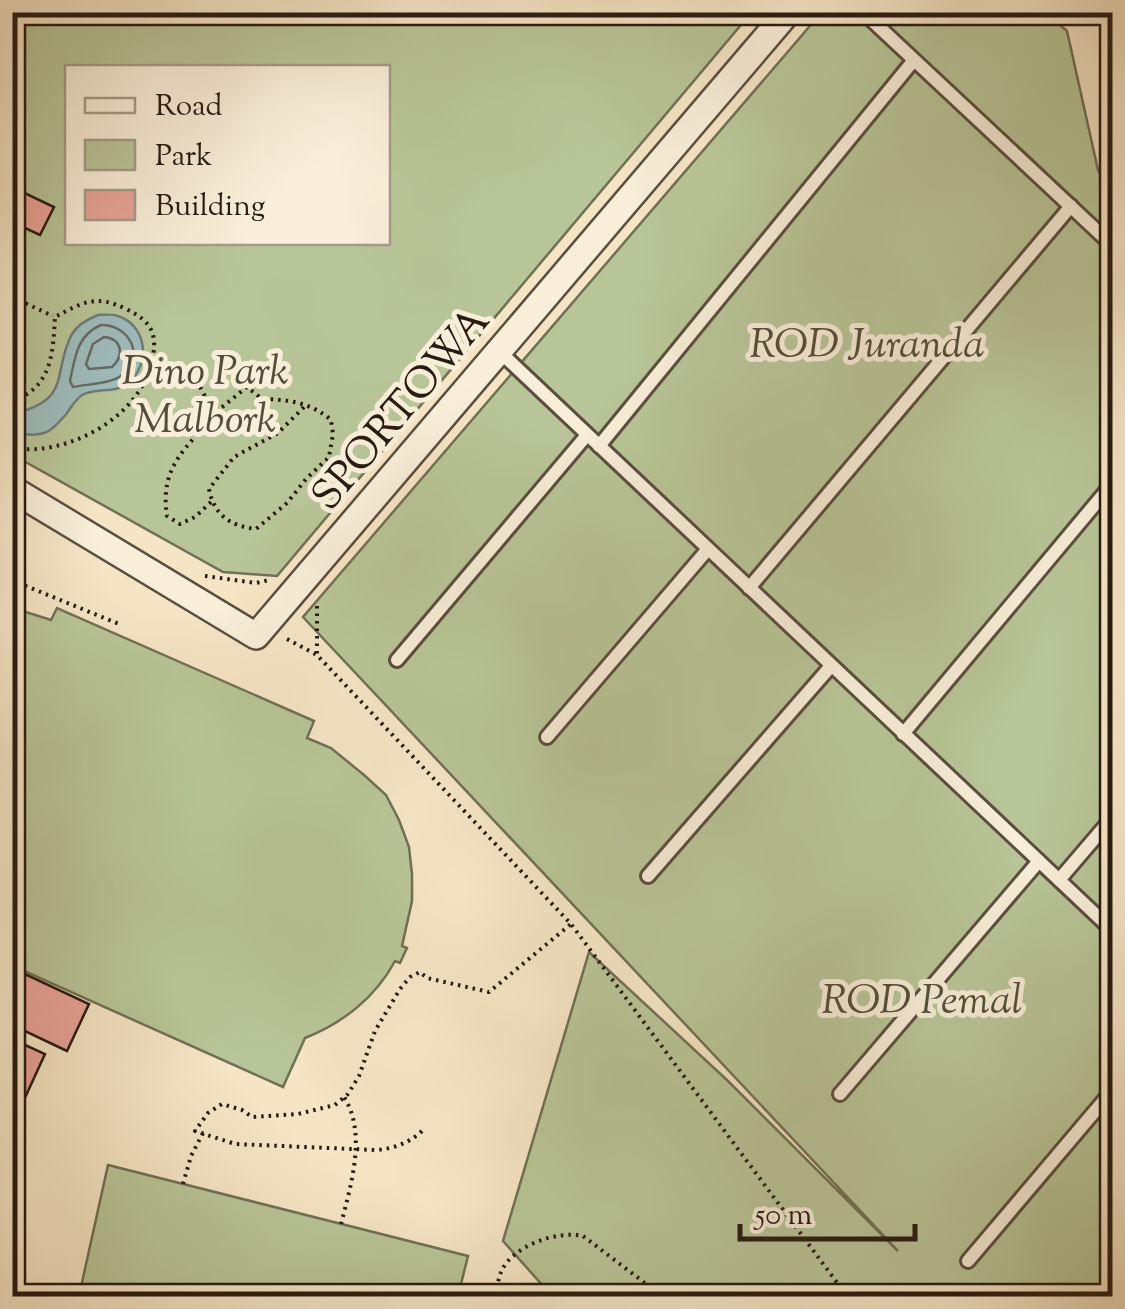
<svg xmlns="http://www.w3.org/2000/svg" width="1125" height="1309" font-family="'Sorts Mill Goudy',serif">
  <rect width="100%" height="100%" fill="#f5e5c5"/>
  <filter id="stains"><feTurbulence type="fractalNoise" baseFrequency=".002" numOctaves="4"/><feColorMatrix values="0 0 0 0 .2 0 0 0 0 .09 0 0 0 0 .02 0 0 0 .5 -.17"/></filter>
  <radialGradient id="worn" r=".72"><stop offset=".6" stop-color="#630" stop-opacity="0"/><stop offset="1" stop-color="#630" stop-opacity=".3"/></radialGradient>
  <g fill="#b8c598" stroke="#707054" stroke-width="2.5" fill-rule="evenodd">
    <path d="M13,13H751L277,576L223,572L13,455ZM68,68H388V242H68Z"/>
    <polygon points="821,13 1046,13 1067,31 1098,170 1112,196 1112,1296 552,1296 503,1241 589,952 728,1081 898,1251 303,617"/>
    <path d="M13,608L51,620L57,608L314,721L307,738L331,748L364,775L386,795L399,820L409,847L412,874V901L402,946L407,948L400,963L395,961C376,997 343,1023 305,1038L283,1087L13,966Z"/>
    <polygon points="108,1165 468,1256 458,1296 79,1296"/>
  </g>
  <path fill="#9fbdbd" stroke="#6f7c78" stroke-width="2.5" d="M98,315C100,315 113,314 114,315C147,322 152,364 128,383C115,394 97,387 82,395C76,399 71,407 67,413C46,438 44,435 13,434V414C74,399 51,373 72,334C78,324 88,319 98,315Z"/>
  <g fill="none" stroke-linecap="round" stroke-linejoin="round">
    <g stroke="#646c67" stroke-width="2.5">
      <path d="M101,325C128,324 147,356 122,375C111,384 87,384 73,387L70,381C75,357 77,335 101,325Z"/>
      <path d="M104,337C123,339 124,356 112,367L89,369L86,364L93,344Z"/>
    </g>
  </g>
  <g fill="#e8a397" stroke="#281b11" stroke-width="2.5">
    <polygon points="12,187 54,207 40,235 12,222"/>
    <polygon points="12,968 89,1004 67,1051 12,1025"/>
    <polygon points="12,1039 45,1054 12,1126"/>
  </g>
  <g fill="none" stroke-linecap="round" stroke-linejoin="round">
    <defs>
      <g id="service">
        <polyline points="863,12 1112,245"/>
        <polyline points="499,351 1112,930"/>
        <polyline points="599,446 914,60"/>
        <polyline points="749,588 1071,206"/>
        <polyline points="397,660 587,435"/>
        <polyline points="903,734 1112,484"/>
        <polyline points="547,737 708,549"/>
        <polyline points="648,876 831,666"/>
        <polyline points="1059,880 1112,818"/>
        <polyline points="840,1094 1039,861"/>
        <polyline points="968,1261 1112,1091"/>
      </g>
      <polyline id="minor" points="12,489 256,636 788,12"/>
    </defs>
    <use href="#service" stroke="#5b4e3e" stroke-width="18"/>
    <use href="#minor" stroke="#5b4e3e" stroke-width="30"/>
    <g stroke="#281b11" stroke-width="4" stroke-dasharray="2.5 5" stroke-linecap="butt">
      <polyline points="12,297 53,316"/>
      <path d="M145,382L170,376L197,381L210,406L216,412L247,387L262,399C287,399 312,403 331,420L333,434L329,457L306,479L287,503L256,529C230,526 214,515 209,489L234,457L278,433L305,406"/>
      <path d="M12,401C52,388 53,353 55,317"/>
      <path d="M12,448C67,457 138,418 151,364C159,335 152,321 126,309C96,294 83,302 55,317"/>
      <path d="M211,502L195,517L180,524L167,516C159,465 188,448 216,412"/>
      <polyline points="205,576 256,583 269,580"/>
      <polyline points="12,578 26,586 119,624"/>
      <polyline points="317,606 317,655 571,924 847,1296"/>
      <polyline points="287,639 317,655"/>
      <path d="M422,1131C409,1143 393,1149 375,1150L235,1144L195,1131L208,1113L222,1104L242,1110L252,1117L298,1114L335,1105L348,1094L359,1076L375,1031L400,989L410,977L420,972L427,978L489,992L571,924"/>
      <polyline points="183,1184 191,1156 203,1133"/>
      <path d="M341,1224C351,1185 367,1133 344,1097"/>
      <path d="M495,1296C497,1289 498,1279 501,1272C512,1246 557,1230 583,1236L662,1296"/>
    </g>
    <use href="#service" stroke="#f8eed9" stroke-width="12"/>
    <use href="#minor" stroke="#f8eed9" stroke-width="25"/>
  </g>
  <g text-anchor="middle" stroke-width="10" stroke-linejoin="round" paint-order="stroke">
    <g font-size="42" font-style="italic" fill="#534e3a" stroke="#f8eed9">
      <text x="867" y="357">ROD Juranda</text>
      <text x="205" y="384">Dino Park<tspan x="205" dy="48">Malbork</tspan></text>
      <text x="922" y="1013">ROD Pemal</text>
    </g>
    <g font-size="42" fill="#281b11" stroke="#f8eed9">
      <text transform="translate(399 407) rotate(-50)" y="15">SPORTOWA</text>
    </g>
  </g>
  <rect width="1125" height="1309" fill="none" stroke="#f5e5c5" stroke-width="50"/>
  <rect x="15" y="15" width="1095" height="1279" fill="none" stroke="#281b11" stroke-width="5"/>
  <rect x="25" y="25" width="1075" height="1259" fill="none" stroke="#281b11" stroke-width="2.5"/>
  <rect x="65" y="65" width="325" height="180" fill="#f8eed9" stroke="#a59a89" stroke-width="2.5"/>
  <rect x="85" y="98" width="50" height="15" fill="#f8eed9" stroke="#a59a89" stroke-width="2.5"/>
  <text x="155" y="115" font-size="30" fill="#281b11">Road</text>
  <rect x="85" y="140" width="50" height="30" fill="#b8c598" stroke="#a59a89" stroke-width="2.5"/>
  <text x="155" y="165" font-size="30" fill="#281b11">Park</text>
  <rect x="85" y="190" width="50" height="30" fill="#e8a397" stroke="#a59a89" stroke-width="2.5"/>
  <text x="155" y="215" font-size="30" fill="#281b11">Building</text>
  <path d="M740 1224v15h175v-15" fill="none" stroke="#281b11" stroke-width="5"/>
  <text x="755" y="1224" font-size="30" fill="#281b11" stroke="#f8eed9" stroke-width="8" paint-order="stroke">50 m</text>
  <rect width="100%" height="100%" filter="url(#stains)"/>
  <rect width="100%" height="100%" fill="url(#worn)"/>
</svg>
